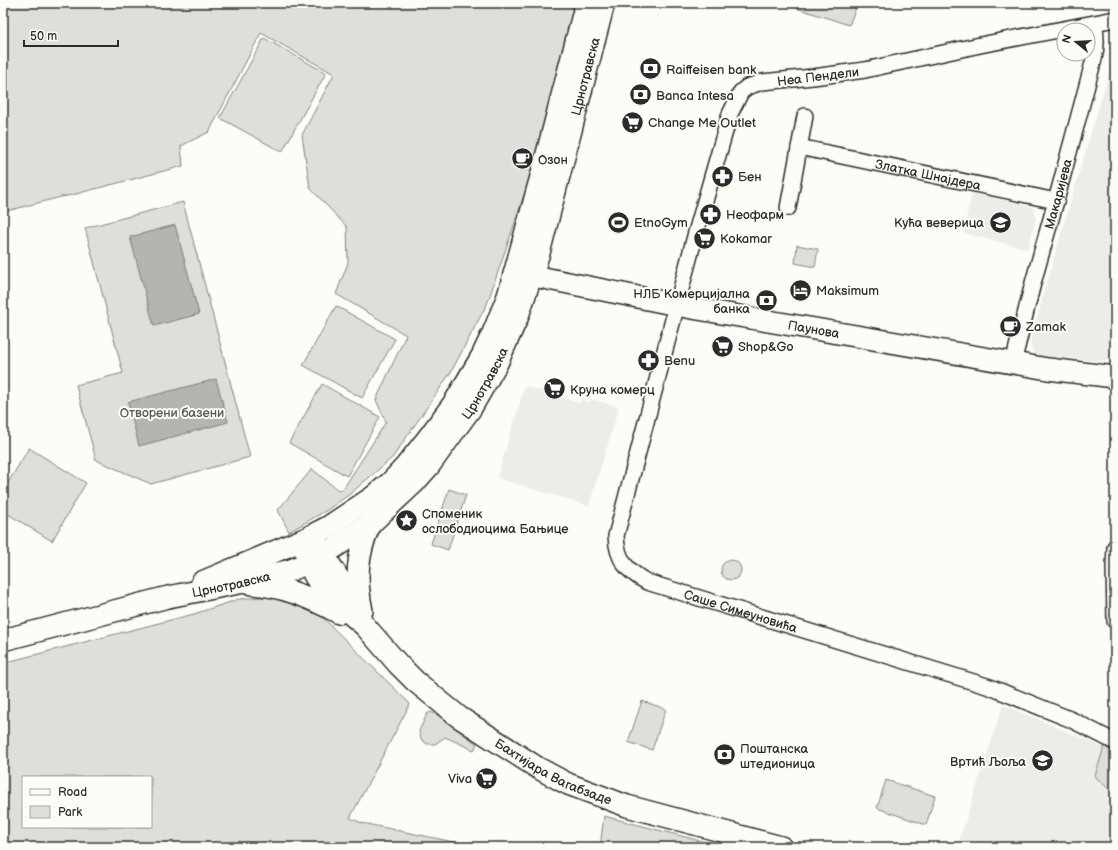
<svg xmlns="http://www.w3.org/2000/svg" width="1118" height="850" font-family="'Balsamiq Sans',sans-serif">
  <rect width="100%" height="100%" fill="#fdfcf7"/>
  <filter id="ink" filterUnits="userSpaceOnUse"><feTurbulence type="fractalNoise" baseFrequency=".025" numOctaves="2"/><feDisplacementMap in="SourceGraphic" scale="8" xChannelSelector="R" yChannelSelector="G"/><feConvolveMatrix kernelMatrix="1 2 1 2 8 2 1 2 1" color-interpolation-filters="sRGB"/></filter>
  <g filter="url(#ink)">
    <g fill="#edece8">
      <polygon points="1115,53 1115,362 1050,357 1034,354 1030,342 1062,230"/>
      <polygon points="972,193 1030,206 1034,209 1036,218 1028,249 963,233"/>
      <polygon points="525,386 579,403 581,400 590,402 591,399 619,407 589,506 497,478"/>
      <polygon points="1003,705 1104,747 1095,776 1115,795 1115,847 957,847"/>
    </g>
    <g fill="#dfdeda" stroke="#858482" fill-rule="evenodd">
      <polygon points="3,3 577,3 528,184 487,304 451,372 393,457 350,494 327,510 289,532 278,510 312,469 338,490 343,489 386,422 376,400 406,335 336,294 348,263 347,227 310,188 302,135 334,74 261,33 209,132 181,146 183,166 72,195 61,197 3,212"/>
      <polygon points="781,3 858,3 849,25"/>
      <polygon points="264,38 326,73 282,152 220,118"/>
      <polygon points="183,202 250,457 151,484 96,460 76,385 123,373 85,228"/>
      <polygon points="797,245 818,249 815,267 795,263"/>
      <polygon points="336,306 395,339 362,398 303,365"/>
      <polygon points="322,384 380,417 347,476 289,443"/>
      <polygon points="29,448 86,483 52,541 3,511 3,491"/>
      <polygon points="449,489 466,495 448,550 431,544"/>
      <circle cx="731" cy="570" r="10"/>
      <path d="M261,597L284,599L312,607L410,704L350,818L362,823L449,841L489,847H3V663L194,614L239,599ZM23,777H151V827H23Z"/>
      <polygon points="642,701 666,709 652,750 628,742"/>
      <polygon points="430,712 436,714 477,744 474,750 445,737 435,744 427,744 421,739 419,731 427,714"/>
      <polygon points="1104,747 1115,753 1115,795 1095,776"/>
      <polygon points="886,780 935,796 926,825 877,808"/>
      <polygon points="604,816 724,847 600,847"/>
    </g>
    <g fill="#b5b4b1" stroke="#7e7d7b">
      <polygon points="175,225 199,314 154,326 130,237"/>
      <polygon points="216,379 228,422 139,446 128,402"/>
    </g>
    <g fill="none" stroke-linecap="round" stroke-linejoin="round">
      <defs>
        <g id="street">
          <path id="s1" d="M1115,19L980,45L865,70L813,77L762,82L747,87L741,92L730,114L695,236L616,536C617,560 627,571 647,582L990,687L1072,720L1115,742"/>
          <path id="s2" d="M799,147L1056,201"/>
          <polyline points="788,208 805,116"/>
          <path id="s3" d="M1013,363L1033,283L1056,201L1094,59C1097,46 1097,36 1094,24"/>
          <polyline points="1115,547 1114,566 1115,621"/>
        </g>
        <g id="secondary">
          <path id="s4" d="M519,273L692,308L1048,369L1115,377"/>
          <path d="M317,543C330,567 348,590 360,615"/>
          <path id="s5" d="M305,550L314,575L323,589L340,605L365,626L398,664L415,681L459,717L538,768L568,784L627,806L781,847"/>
          <polyline points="202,582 307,538 328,527 373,497 391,482 405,467 428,438 454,403 482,356 493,333 508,296 542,173 586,3"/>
          <path d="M252,584C283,586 312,598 339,613"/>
          <path d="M362,611C355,578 357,555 370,524"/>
          <path id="s6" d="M3,640L168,597L239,583L291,570L308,563L323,555L370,524L414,483L429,466L471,408L497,363L518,316L539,253L604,3"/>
        </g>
      </defs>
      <use href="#street" stroke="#2b2b2b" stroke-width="18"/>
      <use href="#secondary" stroke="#2b2b2b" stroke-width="24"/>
      <use href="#street" stroke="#fdfcf7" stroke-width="15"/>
      <use href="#secondary" stroke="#fdfcf7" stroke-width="21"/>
    </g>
  </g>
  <defs>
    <symbol id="bank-disc" viewBox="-11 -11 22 22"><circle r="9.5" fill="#2b2b2b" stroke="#fdfcf7"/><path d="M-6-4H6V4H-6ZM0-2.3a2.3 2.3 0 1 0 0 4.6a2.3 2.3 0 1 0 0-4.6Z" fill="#fff"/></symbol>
    <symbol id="supermarket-disc" viewBox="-11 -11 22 22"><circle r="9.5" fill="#2b2b2b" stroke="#fdfcf7"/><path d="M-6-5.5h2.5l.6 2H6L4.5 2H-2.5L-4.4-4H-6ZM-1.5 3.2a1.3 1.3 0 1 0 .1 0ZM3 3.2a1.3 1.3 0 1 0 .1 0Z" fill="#fff"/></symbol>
    <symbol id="cafe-disc" viewBox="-11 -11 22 22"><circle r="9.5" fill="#2b2b2b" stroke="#fdfcf7"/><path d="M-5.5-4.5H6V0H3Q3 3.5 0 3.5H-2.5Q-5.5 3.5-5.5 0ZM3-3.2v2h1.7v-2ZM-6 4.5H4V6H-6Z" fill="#fff"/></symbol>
    <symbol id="pharmacy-disc" viewBox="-11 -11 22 22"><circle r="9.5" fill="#2b2b2b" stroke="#fdfcf7"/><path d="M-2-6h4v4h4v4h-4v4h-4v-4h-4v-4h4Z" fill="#fff"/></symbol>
    <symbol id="stadium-disc" viewBox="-11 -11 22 22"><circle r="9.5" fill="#2b2b2b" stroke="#fdfcf7"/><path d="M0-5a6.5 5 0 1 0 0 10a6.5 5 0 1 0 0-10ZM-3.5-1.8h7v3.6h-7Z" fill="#fff"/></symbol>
    <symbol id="school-disc" viewBox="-11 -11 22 22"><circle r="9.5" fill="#2b2b2b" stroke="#fdfcf7"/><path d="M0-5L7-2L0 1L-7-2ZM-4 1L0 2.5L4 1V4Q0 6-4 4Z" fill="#fff"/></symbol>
    <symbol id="hotel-disc" viewBox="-11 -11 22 22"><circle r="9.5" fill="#2b2b2b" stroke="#fdfcf7"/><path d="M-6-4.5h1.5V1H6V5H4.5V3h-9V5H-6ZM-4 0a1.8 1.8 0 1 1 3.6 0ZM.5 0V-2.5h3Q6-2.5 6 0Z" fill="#fff"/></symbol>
    <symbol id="sight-disc" viewBox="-11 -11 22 22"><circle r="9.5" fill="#2b2b2b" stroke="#fdfcf7"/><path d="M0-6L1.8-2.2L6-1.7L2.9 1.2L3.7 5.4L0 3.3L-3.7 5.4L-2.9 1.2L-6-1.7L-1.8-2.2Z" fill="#fff"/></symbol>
  </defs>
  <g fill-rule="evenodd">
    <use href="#bank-disc" x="638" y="56" width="25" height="25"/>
    <use href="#bank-disc" x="628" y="82" width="25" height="25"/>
    <use href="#supermarket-disc" x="620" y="110" width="25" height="25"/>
    <use href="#cafe-disc" x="510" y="146" width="25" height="25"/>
    <use href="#pharmacy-disc" x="710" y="164" width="25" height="25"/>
    <use href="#pharmacy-disc" x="698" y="202" width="25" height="25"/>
    <use href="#stadium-disc" x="606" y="210" width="25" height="25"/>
    <use href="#school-disc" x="988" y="210" width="25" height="25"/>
    <use href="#supermarket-disc" x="692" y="226" width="25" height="25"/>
    <use href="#hotel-disc" x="788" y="278" width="25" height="25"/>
    <use href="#bank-disc" x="754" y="288" width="25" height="25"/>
    <use href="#cafe-disc" x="998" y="314" width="25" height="25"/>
    <use href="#supermarket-disc" x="710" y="334" width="25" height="25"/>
    <use href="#pharmacy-disc" x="636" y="348" width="25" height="25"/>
    <use href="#supermarket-disc" x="542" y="376" width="25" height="25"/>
    <use href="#sight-disc" x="394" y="508" width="25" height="25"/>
    <use href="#bank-disc" x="712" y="742" width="25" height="25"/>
    <use href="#school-disc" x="1030" y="748" width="25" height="25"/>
    <use href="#supermarket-disc" x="474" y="766" width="25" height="25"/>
  </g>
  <g text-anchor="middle" stroke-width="4" stroke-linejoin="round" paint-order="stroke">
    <g font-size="13" fill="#2b2b2b" stroke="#fdfcf7" text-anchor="start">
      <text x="666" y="74">Raiffeisen bank</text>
      <text x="656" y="100">Banca Intesa</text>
      <text x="648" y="127">Change Me Outlet</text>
      <text x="538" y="164">Озон</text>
      <text x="738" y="181">Бен</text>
      <text x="726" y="219">Неофарм</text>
      <text x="634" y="227">EtnoGym</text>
      <text x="984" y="227" text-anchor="end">Кућа веверица</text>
      <text x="720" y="243">Kokamar</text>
      <text x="816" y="295">Maksimum</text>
      <text x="750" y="298" text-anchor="end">НЛБ Комерцијална<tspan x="750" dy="15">банка</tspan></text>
      <text x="1026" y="331">Zamak</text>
      <text x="738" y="351">Shop&amp;Go</text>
      <text x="664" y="365">Benu</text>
      <text x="570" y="394">Круна комерц</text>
      <text x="422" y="518">Споменик<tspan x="422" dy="15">ослободиоцима Бањице</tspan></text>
      <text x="740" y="753">Поштанска<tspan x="740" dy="15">штедионица</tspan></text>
      <text x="1026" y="766" text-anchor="end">Вртић Љоља</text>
      <text x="472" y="783" text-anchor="end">Viva</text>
    </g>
    <g font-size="13" fill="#2b2b2b" stroke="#fdfcf7">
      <text transform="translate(818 76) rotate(-7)" y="5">Неа Пендели</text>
      <text dy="5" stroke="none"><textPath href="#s6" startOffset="895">Црнотравска</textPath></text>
      <text dy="5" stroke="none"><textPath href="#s2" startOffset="132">Златка Шнајдера</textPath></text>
      <text dy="5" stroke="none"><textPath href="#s3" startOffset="175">Макаријева</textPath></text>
      <text dy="5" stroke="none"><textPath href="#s4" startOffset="300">Паунова</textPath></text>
      <text dy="5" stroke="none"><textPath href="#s6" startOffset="571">Црнотравска</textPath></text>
      <text dy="5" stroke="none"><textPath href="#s6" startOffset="235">Црнотравска</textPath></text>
      <text dy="5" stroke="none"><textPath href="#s1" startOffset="1001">Саше Симеуновића</textPath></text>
      <text dy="5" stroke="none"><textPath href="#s5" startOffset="340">Бахтијара Вагабзаде</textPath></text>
    </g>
    <g font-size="13" fill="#585857" stroke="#fdfcf7">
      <text x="172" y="417">Отворени базени</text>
    </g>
  </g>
  <rect width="1118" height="850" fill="none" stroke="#fdfcf7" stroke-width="16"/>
  <rect x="8" y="8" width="1102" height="834" fill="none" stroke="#2b2b2b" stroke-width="1.5" filter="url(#ink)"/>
  <rect x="22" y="776" width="130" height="52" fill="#fdfcf7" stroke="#a9a8a5"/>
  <rect x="30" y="789" width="20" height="6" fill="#fdfcf7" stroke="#a9a8a5"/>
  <text x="58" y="796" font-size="12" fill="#2b2b2b">Road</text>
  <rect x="30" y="806" width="20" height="12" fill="#dfdeda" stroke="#a9a8a5"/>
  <text x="58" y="816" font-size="12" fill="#2b2b2b">Park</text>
  <g transform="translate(1076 42) rotate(288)"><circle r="19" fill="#fdfcf7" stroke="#a9a8a5"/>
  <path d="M0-3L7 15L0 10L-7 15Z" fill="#2b2b2b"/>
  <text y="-6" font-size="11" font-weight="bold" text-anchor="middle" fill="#2b2b2b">N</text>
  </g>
  <path d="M24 40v6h94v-6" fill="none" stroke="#2b2b2b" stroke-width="2"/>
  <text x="30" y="40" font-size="12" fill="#2b2b2b" stroke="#fdfcf7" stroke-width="3" paint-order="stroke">50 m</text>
</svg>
